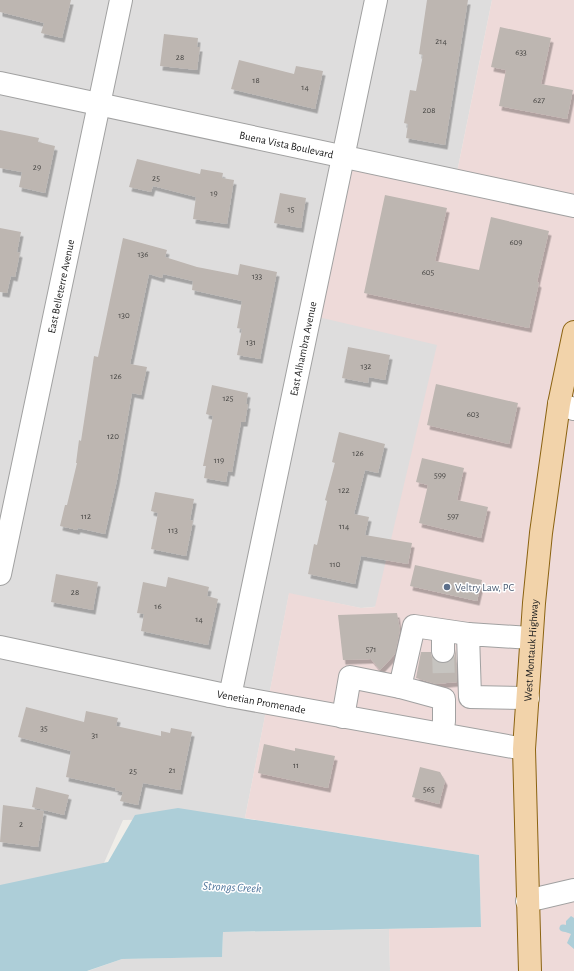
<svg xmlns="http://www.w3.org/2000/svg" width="574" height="971" font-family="'Alegreya Sans',sans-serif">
  <defs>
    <filter id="shadow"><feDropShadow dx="2.5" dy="4.5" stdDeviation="0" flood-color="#0004"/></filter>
  </defs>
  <rect width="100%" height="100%" fill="#efede8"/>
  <g fill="#dedddd">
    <polygon points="0,0 492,0 453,192 534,366 489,596 361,608 289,594 245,818 123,820 100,872 0,887"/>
    <polygon points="389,929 390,971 88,971 122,959 222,957 223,932"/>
  </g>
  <polygon fill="#eedad9" points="492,0 574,0 574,971 390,971 389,929 481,927 479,855 245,818 289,593 361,608 375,607 437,345 318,317 351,169 453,192"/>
  <g fill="#adced8">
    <polygon points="178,808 479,855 481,927 223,932 222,957 122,959 87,971 0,971 0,885 108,862 135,815"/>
    <polygon points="571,916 574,918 574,949 567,943 571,934 566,932 566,921"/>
  </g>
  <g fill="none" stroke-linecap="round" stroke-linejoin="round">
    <polyline stroke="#adced8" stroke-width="7" points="563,928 574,930"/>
  </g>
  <g fill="#bdb6b1" filter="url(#shadow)">
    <polygon points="0,0 71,0 62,38 41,33 44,23 0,12"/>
    <polygon points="427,0 468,0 445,145 406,138 408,124 404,123 410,90 416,91 423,55 419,54"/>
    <polygon points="500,27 551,38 541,84 573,90 567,119 499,106 506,70 491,67"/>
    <polygon points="164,34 198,38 197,47 200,47 197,70 160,66"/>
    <polygon points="239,60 294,74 296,66 323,71 315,109 231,89"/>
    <polygon points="0,130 39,138 38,142 55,146 45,193 19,187 22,172 0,168"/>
    <polygon points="137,159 200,174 201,169 223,173 222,178 234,180 227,224 193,219 196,197 153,186 151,192 129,187"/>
    <polygon points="280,193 306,198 301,228 274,223"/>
    <polygon points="385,195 447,208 435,261 479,270 491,217 549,231 537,282 539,283 529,328 364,293"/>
    <polygon points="0,228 21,232 17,252 20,253 15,277 11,276 7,293 0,292"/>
    <polygon points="123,238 167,250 165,257 197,267 238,275 240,264 277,272 260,359 237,355 242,329 237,328 242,301 192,290 193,281 163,274 162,278 149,274 130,364 147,367 141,395 132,393 117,480 105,534 78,528 77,530 60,526 65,505 67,505 77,463 76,463 79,440 81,441 94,356 98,357"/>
    <polygon points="348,347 390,355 385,380 369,377 368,383 342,378"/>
    <polygon points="436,384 518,403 509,444 427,425"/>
    <polygon points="212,385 248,393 246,404 248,404 245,422 241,422 232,472 228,471 226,482 204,478 206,466 203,466 213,416 206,414"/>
    <polygon points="339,432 385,444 378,473 365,470 354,514 369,517 365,535 412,543 408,564 361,556 355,584 308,574 314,544 317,545 327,501 325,500 335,463 332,462"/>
    <polygon points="422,458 464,468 457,500 488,507 481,538 419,523 428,485 416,482"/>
    <polygon points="155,492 194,499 190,520 193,521 186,556 151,549 158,513 151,511"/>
    <polygon points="415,565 482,580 477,601 410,586"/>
    <polygon points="56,574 98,582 93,610 51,602"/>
    <polygon points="168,577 209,587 207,596 218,599 208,645 141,631 144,614 137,613 143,582 166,587"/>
    <polygon points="397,613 400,630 395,654 380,670 371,659 343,660 338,615"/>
    <polygon points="456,649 457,682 436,684 416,678 421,652 431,652 432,658 436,662 443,663 449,662 454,658"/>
    <polygon points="26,707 84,722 86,711 118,718 116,726 161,736 161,731 170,733 171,728 192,732 180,790 143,783 138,805 120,801 123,792 115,790 116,788 66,777 71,751 18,737"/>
    <polygon points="264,744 295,751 295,748 335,756 328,788 258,773"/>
    <polygon points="420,767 440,772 445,781 439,804 412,797"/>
    <polygon points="36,787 69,795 64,815 32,807"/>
    <polygon points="3,805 44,811 38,847 0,842"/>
  </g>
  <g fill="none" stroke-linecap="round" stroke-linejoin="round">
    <polyline stroke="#c6c4c0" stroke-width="22" stroke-dasharray="22 11" stroke-linecap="butt" points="443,651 444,683"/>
    <defs>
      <g id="minor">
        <path id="s1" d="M0,83L574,206"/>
        <polyline points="559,404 574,409"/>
        <path id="s2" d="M0,574L121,0"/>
        <polyline points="443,631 443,651"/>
        <path id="s3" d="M0,647L230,696L524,749"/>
        <path id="s4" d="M230,696L376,0"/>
        <polyline points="528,698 470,697 468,634 531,638"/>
        <polyline points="343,717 350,677 400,687"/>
        <polyline points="442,734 444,721 444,699 400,687 414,626 468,634"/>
        <polyline points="527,901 574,890"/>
      </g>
      <g id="major">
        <path id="s5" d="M530,971L524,749L534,603L541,533L559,404L574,332"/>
      </g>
    </defs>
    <use href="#minor" stroke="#a1a1a1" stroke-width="24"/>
    <use href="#major" stroke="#8b6311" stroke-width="24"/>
    <use href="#minor" stroke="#fff" stroke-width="22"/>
    <use href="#major" stroke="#f2d3aa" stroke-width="22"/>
  </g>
  <circle fill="#5c6f8a" stroke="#fff" stroke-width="1.5" cx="447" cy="587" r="4"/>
  <g text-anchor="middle" stroke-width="3" stroke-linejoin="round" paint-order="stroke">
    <g font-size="9" fill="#474644">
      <text x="441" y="44">214</text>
      <text x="521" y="55">633</text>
      <text x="180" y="60">28</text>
      <text x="256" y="83">18</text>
      <text x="305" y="90">14</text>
      <text x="539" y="103">627</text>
      <text x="429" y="113">208</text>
      <text x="37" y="170">29</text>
      <text x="156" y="181">25</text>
      <text x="214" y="196">19</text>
      <text x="291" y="212">15</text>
      <text x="516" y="245">609</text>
      <text x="143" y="257">136</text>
      <text x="428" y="275">605</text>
      <text x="257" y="279">133</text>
      <text x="124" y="318">130</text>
      <text x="251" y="345">131</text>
      <text x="366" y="369">132</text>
      <text x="116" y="379">126</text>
      <text x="228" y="401">125</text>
      <text x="473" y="417">603</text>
      <text x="113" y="439">120</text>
      <text x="358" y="456">126</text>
      <text x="219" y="463">119</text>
      <text x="440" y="478">599</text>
      <text x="344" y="493">122</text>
      <text x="86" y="519">112</text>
      <text x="453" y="519">597</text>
      <text x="344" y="529">114</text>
      <text x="173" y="533">113</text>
      <text x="335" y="567">110</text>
      <text x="75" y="595">28</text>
      <text x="158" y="609">16</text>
      <text x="199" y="622">14</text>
      <text x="371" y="652">571</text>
      <text x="44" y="731">35</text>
      <text x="95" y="738">31</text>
      <text x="296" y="768">11</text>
      <text x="172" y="773">21</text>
      <text x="133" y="774">25</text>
      <text x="429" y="792">565</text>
      <text x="21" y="827">2</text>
    </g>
    <g font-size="11" fill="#202020" stroke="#fff">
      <text dy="4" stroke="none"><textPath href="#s1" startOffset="293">Buena Vista Boulevard</textPath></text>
      <text dy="4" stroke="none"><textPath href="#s2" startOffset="294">East Belleterre Avenue</textPath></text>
      <text dy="4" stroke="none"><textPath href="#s4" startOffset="355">East Alhambra Avenue</textPath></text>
      <text dy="4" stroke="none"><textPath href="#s5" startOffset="321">West Montauk Highway</textPath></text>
      <text dy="4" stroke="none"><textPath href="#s3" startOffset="267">Venetian Promenade</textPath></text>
    </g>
    <g font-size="11" fill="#4e5e75" stroke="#fff" text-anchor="start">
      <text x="455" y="591">Veltry Law, PC</text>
    </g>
    <g font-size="12" font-style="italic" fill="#54799e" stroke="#fff">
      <text transform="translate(232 887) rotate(3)" y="4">Strongs Creek</text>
    </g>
  </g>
</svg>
